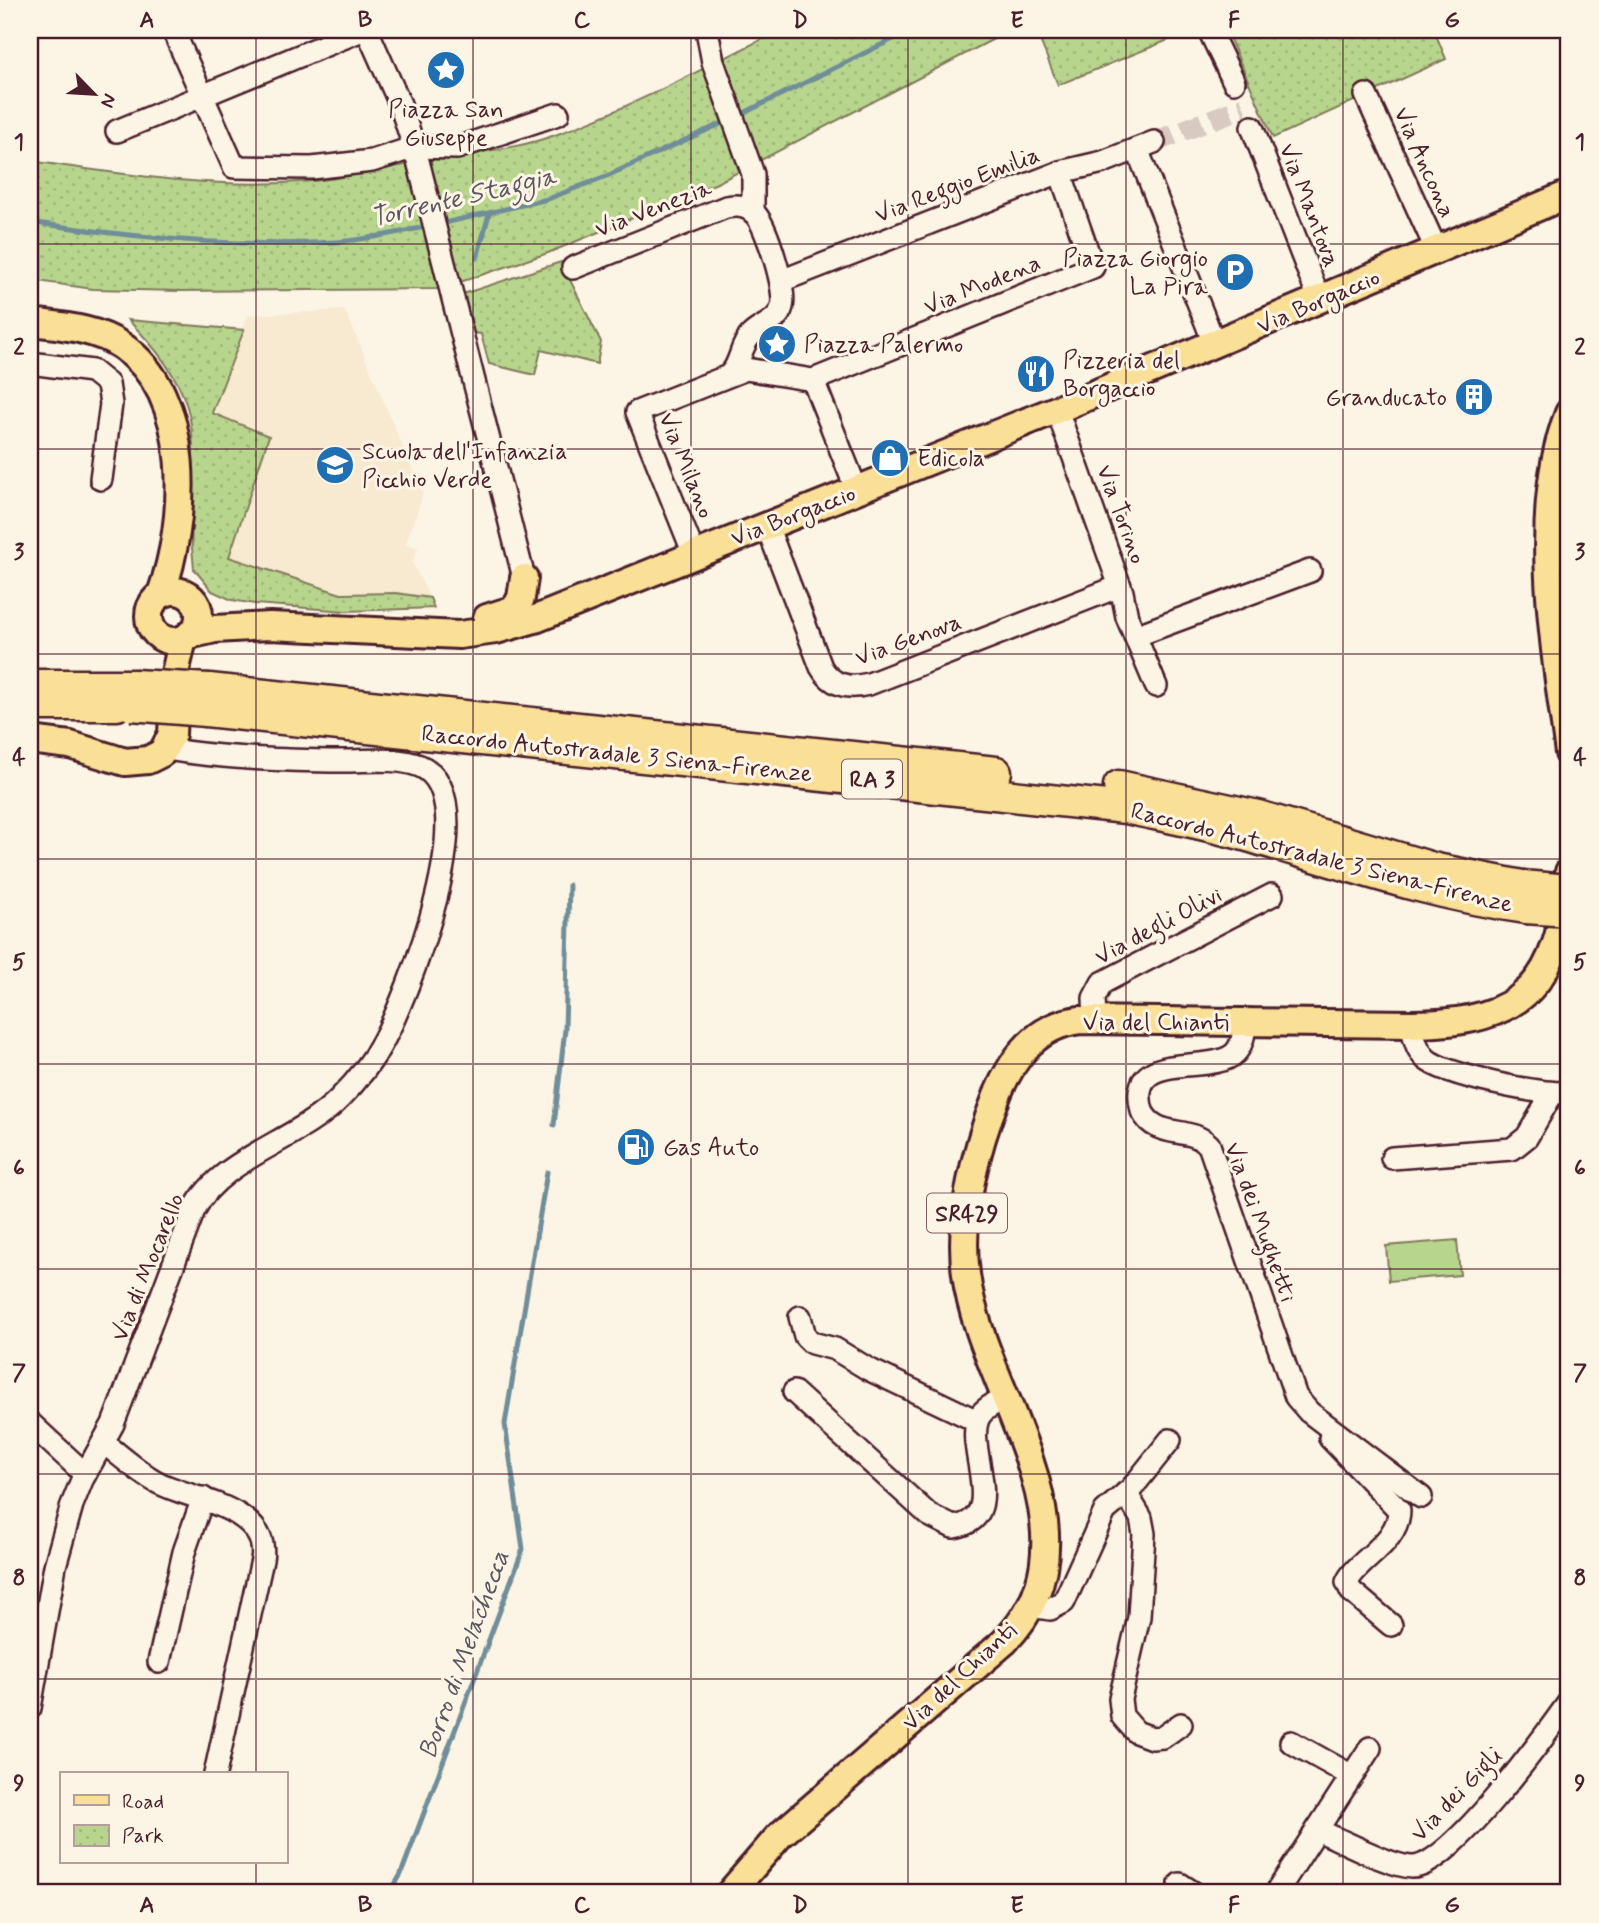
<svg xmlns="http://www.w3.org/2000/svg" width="1599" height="1923" font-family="Mynerve,sans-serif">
  <defs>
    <pattern id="park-dots" width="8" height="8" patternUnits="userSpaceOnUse" patternTransform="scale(1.75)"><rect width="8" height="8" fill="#b8d58d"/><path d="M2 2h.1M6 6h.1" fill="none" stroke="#a0b67a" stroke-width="1.8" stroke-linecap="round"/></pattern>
  </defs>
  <rect width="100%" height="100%" fill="#fcf5e5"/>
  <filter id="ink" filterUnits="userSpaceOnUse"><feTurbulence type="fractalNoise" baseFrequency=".0143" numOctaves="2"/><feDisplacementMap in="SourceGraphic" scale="14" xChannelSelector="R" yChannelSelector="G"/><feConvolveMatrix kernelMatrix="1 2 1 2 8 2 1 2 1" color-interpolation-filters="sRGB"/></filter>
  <g filter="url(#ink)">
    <polygon fill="#f8e9d1" points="345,310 423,494 406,543 418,548 412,562 430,598 396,593 341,594 228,557 269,437 212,413 248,315"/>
    <polygon fill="#b8d58d" stroke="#817a5c" stroke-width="2" points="1457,1240 1460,1275 1389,1281 1386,1246"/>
    <g fill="url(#park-dots)" stroke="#817a5c" stroke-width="2">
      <path d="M781,30H1011L717,183L548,253L439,289L180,291L93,289L30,280V161C118,173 210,189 299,182C344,179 386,168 430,160C472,152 515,150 555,135C633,107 707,66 781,30Z"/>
      <polygon points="1060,30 1193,30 1058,85 1040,40"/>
      <polygon points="1226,30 1434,30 1446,59 1273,138"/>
      <polygon points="561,262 601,342 597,364 541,350 535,375 489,364 481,334 473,333 463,294"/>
      <path d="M128,320L244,330L212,413L269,436L229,557L341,594L396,593L430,598L434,608L346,611L255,604L232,600L212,591L194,569C180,456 226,416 128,320Z"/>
    </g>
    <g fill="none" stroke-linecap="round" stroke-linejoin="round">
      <g stroke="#6f8d99" stroke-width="5">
        <polyline points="738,116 911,30"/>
        <path d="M30,222C129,237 234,248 335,242C367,240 399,232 430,226"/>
        <polyline points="440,224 548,199 609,175 729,120"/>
        <polyline points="477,258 489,214"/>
        <polyline points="554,1125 565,1029 569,885"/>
        <polyline points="390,1893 401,1874 523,1549 505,1424 547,1172"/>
      </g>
      <polyline stroke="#d8cac0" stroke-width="21" stroke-dasharray="21 10" stroke-linecap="butt" points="1154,142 1244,107"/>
      <defs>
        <g id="minor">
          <polyline points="173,30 234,167 312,168 372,161 415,147 457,148 558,114"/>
          <polyline points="367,30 400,104 416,153 524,578"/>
          <polyline points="707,30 713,62 753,174 753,212"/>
          <polyline points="1209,30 1234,82"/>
          <polyline points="1366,95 1437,251"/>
          <polyline points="1252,127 1320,301"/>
          <polyline points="117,131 362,30"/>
          <polyline points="1137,149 1215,345"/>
          <path d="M573,268L726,207C737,205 747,205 756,215C767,228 787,291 782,307C778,322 761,325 751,335C740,346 741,363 731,373"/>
          <polyline points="781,281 1060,172 1103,162 1154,142"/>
          <polyline points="30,363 92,371 108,384 111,404 101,479"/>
          <polyline points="813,380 857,491"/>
          <polyline points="1057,410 1122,592 1127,617 1156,686"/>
          <path d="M767,526L821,667C832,686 849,689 869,684L1120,586"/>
          <polyline points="694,554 637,412 746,369 813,380 1093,267 1060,172"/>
          <polyline points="1135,636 1310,571"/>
          <polyline points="1095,1019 1094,998 1102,983 1272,895"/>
          <path d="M1246,1022C1244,1032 1243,1045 1235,1053C1211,1077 1125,1046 1142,1111C1156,1140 1189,1125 1209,1145L1296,1397L1309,1412L1421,1497"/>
          <path d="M1412,1024C1414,1038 1416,1049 1426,1059C1444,1075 1546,1097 1569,1092"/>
          <polyline points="1392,1158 1512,1149 1527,1137 1552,1094"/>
          <polyline points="800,1317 805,1336 812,1343 835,1349 868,1369 977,1421"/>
          <path d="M794,1392L929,1515L953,1527C1011,1519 963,1448 979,1417C984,1408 996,1403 1005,1398"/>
          <polyline points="30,1423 85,1474"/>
          <path d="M1330,1438L1399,1510C1399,1543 1358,1559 1347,1582L1351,1591L1391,1625"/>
          <path d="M104,1443C121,1456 138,1472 157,1482C190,1500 271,1507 262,1560L215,1774"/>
          <polyline points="1126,1493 1141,1518 1144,1534 1139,1617 1120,1699 1122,1716 1136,1732 1152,1738 1163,1737 1181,1724"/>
          <polyline points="1030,1606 1050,1609 1064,1602 1105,1511 1131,1489 1170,1440"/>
          <polyline points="159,1662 184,1552 203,1498"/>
          <path d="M30,1708L55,1566L72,1505L82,1480L113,1424L194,1210C221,1157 299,1141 340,1098C356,1082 371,1064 382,1043C406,999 489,795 420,766C395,756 357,762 330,761C275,760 220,758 166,749"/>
          <polyline points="1291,1742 1352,1776"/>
          <path d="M1317,1830C1340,1839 1389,1866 1412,1867C1449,1869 1547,1733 1569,1702"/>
          <polyline points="1180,1884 1194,1893"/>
          <polyline points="1276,1893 1370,1748"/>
        </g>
        <g id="major">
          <path d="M30,322C61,326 96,328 122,346C195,396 187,521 161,594"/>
          <path d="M1569,413C1530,511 1555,651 1569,753"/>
          <circle cx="174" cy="616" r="25"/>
          <polyline points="487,618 515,609 521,598 524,578"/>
          <polyline points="189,635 215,629 270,626 459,635 496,630 538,618 1068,405 1569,194"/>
          <polyline points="30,740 70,745 125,762 148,760 162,753 172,734 175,673 183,639"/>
          <path d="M730,1893L779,1836L1004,1642C1110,1535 980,1391 966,1274C958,1216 976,1148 998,1093C1014,1056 1037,1025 1080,1020L1412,1024C1526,1023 1559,983 1569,872"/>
        </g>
        <g id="highway">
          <polyline points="30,685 134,685"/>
          <polyline points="209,689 996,772"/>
          <polyline points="30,705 117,705"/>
          <path d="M206,711L1126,808C1171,818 1217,826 1261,840C1349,866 1434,895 1526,908"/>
          <polyline points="1119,786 1258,816 1436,869 1522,886"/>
        </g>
      </defs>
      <use href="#minor" stroke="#4a1f2b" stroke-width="26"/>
      <use href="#major" stroke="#4a1f2b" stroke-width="32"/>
      <use href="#highway" stroke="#4a1f2b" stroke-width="35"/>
      <use href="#minor" stroke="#fcf5e5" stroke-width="21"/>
      <use href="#major" stroke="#fadf96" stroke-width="26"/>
      <use href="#highway" stroke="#fadf96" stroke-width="30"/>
      <defs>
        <g id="highway-bridge">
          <polyline points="134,685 209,689"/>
          <polyline points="131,705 206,711"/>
          <polyline points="1522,886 1569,890"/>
          <polyline points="1526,908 1569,911"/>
        </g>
      </defs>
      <use href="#highway-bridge" stroke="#4a1f2b" stroke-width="35" stroke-linecap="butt"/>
      <use href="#highway-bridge" stroke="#fadf96" stroke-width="30"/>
    </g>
  </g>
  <path fill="none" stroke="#4a1f2b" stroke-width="2" stroke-opacity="0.55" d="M256,30V1774M473,30V1893M691,30V1893M908,30V1893M1126,30V1893M1343,30V1893M30,244H1569M30,449H1569M30,654H1569M30,859H1569M30,1064H1569M30,1269H1569M30,1474H1569M30,1679H1569M256,1862V1893"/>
  <defs>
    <symbol id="sight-disc" viewBox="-11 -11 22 22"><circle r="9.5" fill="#1f6fb2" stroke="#fcf5e5"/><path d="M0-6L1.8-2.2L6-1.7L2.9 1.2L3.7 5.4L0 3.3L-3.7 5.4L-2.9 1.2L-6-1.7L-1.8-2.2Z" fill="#fff"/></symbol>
    <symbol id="parking-disc" viewBox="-11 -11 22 22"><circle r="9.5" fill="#1f6fb2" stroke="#fcf5e5"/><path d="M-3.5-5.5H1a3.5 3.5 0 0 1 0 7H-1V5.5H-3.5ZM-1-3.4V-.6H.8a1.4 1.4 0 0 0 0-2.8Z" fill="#fff"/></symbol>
    <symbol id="restaurant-disc" viewBox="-11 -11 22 22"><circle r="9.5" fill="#1f6fb2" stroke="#fcf5e5"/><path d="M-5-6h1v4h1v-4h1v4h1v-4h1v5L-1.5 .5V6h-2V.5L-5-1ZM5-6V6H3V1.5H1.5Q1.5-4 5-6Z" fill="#fff"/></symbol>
    <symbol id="building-disc" viewBox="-11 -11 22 22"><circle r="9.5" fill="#1f6fb2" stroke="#fcf5e5"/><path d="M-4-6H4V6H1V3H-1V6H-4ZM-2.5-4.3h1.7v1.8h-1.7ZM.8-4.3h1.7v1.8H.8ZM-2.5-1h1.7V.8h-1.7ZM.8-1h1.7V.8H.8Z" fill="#fff"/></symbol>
    <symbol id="shop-disc" viewBox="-11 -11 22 22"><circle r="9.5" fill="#1f6fb2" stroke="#fcf5e5"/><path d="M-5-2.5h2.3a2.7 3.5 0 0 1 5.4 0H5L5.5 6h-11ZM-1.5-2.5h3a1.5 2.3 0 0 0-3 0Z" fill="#fff"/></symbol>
    <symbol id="school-disc" viewBox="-11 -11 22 22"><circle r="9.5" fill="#1f6fb2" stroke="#fcf5e5"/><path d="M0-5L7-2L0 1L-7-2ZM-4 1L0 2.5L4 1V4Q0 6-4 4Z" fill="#fff"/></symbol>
    <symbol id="fuel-disc" viewBox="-11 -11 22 22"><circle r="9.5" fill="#1f6fb2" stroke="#fcf5e5"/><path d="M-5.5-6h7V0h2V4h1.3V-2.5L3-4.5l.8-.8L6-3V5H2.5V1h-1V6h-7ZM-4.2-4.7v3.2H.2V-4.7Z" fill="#fff"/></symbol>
  </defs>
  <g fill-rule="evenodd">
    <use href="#sight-disc" x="424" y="48" width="44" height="44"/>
    <use href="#parking-disc" x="1213" y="250" width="44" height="44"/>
    <use href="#sight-disc" x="755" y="322" width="44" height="44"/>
    <use href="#restaurant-disc" x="1014" y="352" width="44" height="44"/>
    <use href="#building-disc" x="1452" y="375" width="44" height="44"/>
    <use href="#shop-disc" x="868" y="436" width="44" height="44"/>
    <use href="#school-disc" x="313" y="443" width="44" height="44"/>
    <use href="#fuel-disc" x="614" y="1125" width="44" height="44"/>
  </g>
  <g text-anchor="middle" stroke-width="6" stroke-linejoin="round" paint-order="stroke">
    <g fill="#fcf5e5" stroke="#7f5f63" stroke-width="2">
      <rect x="842" y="759.5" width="60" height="39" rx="5"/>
      <rect x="927" y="1193.5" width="80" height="39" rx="5"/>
    </g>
    <g font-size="23" font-weight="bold" fill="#4a1f2b">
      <text x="872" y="787">RA 3</text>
      <text x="967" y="1221">SR429</text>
    </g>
    <g font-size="24" fill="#4a1f2b" stroke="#fcf5e5" text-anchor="start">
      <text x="446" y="117" text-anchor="middle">Piazza San<tspan x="446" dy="28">Giuseppe</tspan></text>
      <text x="1208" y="266" text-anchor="end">Piazza Giorgio<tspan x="1208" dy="28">La Pira</tspan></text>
      <text x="804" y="352">Piazza Palermo</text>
      <text x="1063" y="368">Pizzeria del<tspan x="1063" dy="28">Borgaccio</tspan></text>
      <text x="1447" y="405" text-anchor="end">Granducato</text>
      <text x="362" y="459">Scuola dell'Infanzia<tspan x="362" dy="28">Picchio Verde</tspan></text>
      <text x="917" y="466">Edicola</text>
      <text x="663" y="1155">Gas Auto</text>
    </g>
    <g font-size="24" fill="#4a1f2b" stroke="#fcf5e5">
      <text transform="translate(1425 162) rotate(66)" y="8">Via Ancona</text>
      <text transform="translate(957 184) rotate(-21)" y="8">Via Reggio Emilia</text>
      <text transform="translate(1310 205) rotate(69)" y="8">Via Mantova</text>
      <text transform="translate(653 208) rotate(-21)" y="8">Via Venezia</text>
      <text transform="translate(982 284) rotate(-22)" y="8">Via Modena</text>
      <text transform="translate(1318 301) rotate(-23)" y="8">Via Borgaccio</text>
      <text transform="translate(687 465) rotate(68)" y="8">Via Milano</text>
      <text transform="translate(1122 514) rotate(70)" y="8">Via Torino</text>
      <text transform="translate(793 515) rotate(-21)" y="8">Via Borgaccio</text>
      <text transform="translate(908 639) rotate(-20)" y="8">Via Genova</text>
      <text transform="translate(617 753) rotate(6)" y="8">Raccordo Autostradale 3 Siena-Firenze</text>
      <text transform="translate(1322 857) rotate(14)" y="8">Raccordo Autostradale 3 Siena-Firenze</text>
      <text transform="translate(1158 925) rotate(-28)" y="8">Via degli Olivi</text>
      <text x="1156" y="1030">Via del Chianti</text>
      <text transform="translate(1261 1222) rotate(70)" y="8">Via dei Mughetti</text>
      <text transform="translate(147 1267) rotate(-68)" y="8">Via di Mocarello</text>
      <text transform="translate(959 1676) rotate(-43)" y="8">Via del Chianti</text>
      <text transform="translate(1456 1794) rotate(-46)" y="8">Via dei Gigli</text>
    </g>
    <g font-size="26" font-style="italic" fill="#5c5662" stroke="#fcf5e5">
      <text transform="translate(463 196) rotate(-13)" y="9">Torrente Staggia</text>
      <text transform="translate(463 1654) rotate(-70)" y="9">Borro di Melachecca</text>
    </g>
  </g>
  <rect width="1599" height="1923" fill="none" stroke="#fcf5e5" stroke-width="77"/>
  <rect x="60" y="1772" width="228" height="91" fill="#fcf5e5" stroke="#b59f9b" stroke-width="2"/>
  <rect x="74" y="1795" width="35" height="10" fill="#fadf96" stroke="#b59f9b" stroke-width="2"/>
  <text x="122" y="1808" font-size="21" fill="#4a1f2b">Road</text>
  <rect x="74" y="1825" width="35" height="21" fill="url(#park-dots)" stroke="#b59f9b" stroke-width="2"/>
  <text x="122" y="1842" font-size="21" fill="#4a1f2b">Park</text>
  <g transform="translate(94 94) rotate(115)" stroke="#fcf5e5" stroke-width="5" paint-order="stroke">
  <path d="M0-5L12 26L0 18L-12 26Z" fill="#4a1f2b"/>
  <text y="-10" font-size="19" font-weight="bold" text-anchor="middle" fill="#4a1f2b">N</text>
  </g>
  <rect x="38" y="38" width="1522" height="1846" fill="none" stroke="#4a1f2b" stroke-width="2.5"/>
  <g font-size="23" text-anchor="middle" font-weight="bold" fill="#4a1f2b">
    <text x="147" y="27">A</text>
    <text x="365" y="27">B</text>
    <text x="582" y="27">C</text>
    <text x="800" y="27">D</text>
    <text x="1017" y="27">E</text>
    <text x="1234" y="27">F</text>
    <text x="1452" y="27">G</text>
    <text x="19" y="149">1</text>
    <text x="1580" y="149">1</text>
    <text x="19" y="354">2</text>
    <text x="1580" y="354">2</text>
    <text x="19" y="559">3</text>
    <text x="1580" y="559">3</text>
    <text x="19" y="764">4</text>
    <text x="1580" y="764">4</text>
    <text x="19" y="969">5</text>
    <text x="1580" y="969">5</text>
    <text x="19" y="1175">6</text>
    <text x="1580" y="1175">6</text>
    <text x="19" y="1380">7</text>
    <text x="1580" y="1380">7</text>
    <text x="19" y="1585">8</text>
    <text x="1580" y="1585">8</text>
    <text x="19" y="1790">9</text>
    <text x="1580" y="1790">9</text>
    <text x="147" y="1912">A</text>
    <text x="365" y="1912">B</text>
    <text x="582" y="1912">C</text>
    <text x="800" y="1912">D</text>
    <text x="1017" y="1912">E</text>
    <text x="1234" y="1912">F</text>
    <text x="1452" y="1912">G</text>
  </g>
</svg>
